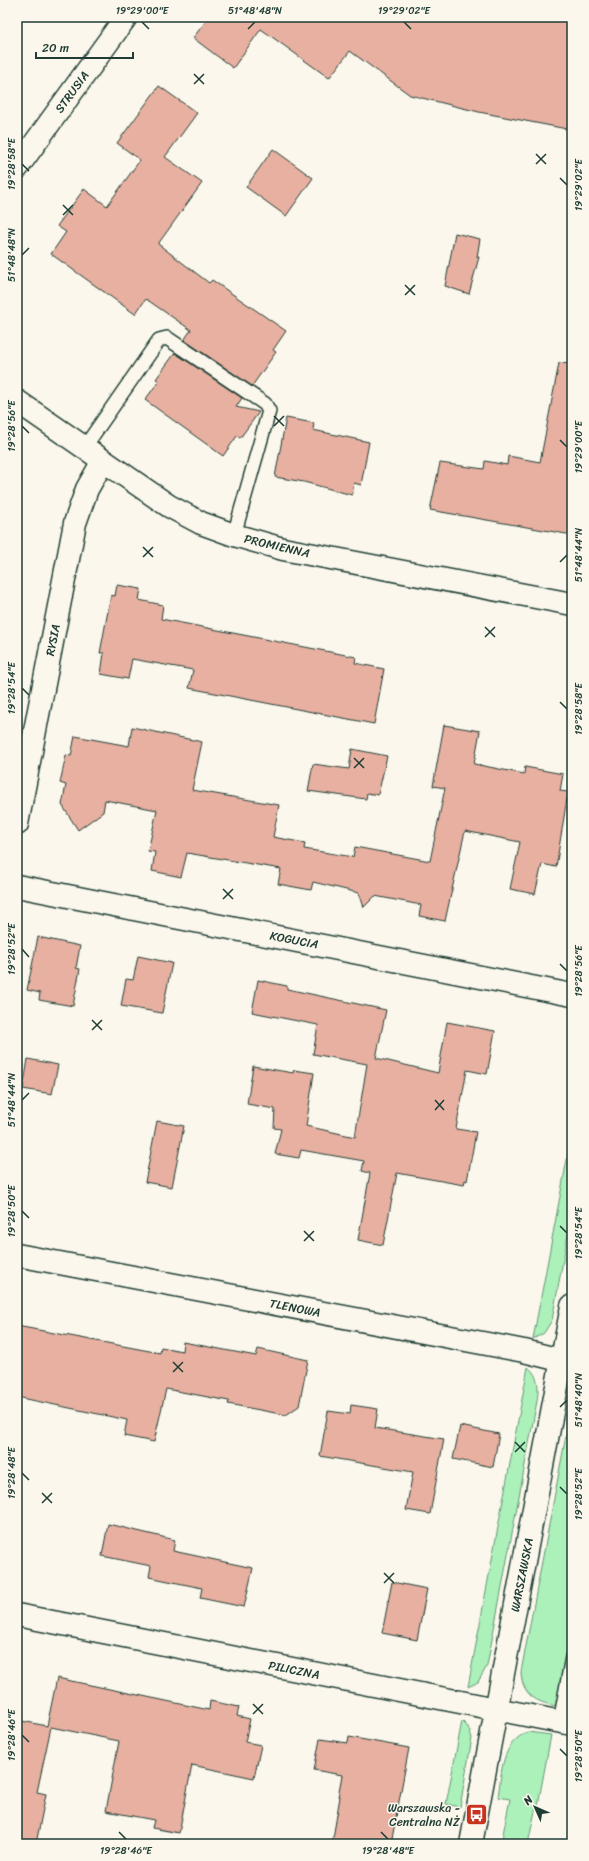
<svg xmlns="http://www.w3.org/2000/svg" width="589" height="1861" font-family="Sriracha,sans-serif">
  <rect width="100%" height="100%" fill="#fbf7ec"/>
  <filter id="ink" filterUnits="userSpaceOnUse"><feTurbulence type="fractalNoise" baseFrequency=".025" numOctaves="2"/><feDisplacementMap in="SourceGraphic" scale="8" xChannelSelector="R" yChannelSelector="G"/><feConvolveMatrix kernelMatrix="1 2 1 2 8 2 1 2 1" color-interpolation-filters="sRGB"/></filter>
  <g filter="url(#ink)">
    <g fill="#acf0ba" stroke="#669677">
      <polygon points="572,1133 572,1212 552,1320 544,1333 533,1339"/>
      <path d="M528,1367C539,1376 539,1388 537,1401L487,1666L478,1682L468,1687Z"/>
      <path d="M572,1404V1624L556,1706C536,1702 522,1695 521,1672Z"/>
      <polygon points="462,1721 468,1727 472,1738 460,1807 446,1804"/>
      <path d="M528,1732L551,1735L538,1805L535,1811L528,1844H501L510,1799L498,1797C502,1771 501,1743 528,1732Z"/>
    </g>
    <g fill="#e8b0a1" stroke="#1f3d34">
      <polygon points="209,17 572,17 572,130 479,112 410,95 350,51 329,78 261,29 233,68 193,38"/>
      <polygon points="159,86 197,113 165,157 202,183 158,244 209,283 212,280 286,331 273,350 276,352 252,386 184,340 191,330 146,299 135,314 51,254 66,232 57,226 84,189 107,206 140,160 117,143"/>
      <polygon points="273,149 313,178 286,216 246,187"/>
      <polygon points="455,233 480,239 477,257 479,257 469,294 445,286"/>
      <polygon points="175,353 242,398 236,407 259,412 240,438 237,436 223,456 145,400 159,381 156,379"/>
      <polygon points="559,363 572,364 572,535 430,510 440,463 484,469 485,461 507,465 508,456 540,462"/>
      <polygon points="286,418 314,423 313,430 369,442 361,485 354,483 352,495 304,482 275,477"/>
      <polygon points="117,585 141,589 139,600 163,605 161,619 356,657 355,663 384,669 374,724 189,688 193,670 132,659 128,679 101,674 104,653 100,653 111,595 115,596"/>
      <polygon points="444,725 480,731 474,764 524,774 525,767 563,774 560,791 568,792 556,867 542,864 535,894 510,889 520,842 465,831 445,921 419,916 421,905 375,896 364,907 359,893 313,882 311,890 278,884 281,869 187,853 181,877 152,871 155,852 148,851 157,810 105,800 103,812 78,830 62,805 66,785 60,783 66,755 71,756 75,736 129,746 132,727 202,742 192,790 279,805 273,837 305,843 304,849 353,857 355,847 430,861 445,788 433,786"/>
      <polygon points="352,749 387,756 378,795 367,793 366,799 308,791 313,764 349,769"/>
      <polygon points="38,937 80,946 76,968 80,969 73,1006 39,1000 40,993 27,990"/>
      <polygon points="138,956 172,963 162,1013 121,1006 126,979 133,980"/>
      <polygon points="258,980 287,986 287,989 386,1010 376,1058 438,1073 447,1022 495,1031 487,1074 467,1070 456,1129 476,1132 467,1181 465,1180 464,1185 397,1173 383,1245 358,1240 370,1173 362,1171 364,1161 301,1150 299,1158 275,1154 281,1129 274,1128 275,1109 247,1104 253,1066 293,1073 294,1070 314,1073 306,1126 355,1137 367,1064 313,1054 318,1025 252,1012"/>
      <polygon points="28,1059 58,1065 52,1094 23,1089"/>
      <polygon points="157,1121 184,1126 172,1187 145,1182"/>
      <polygon points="17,1326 160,1353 161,1347 182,1351 183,1342 256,1356 258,1349 308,1360 299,1406 286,1415 228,1404 229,1401 166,1389 154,1442 124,1436 127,1420 17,1397"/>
      <polygon points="351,1405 378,1409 375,1428 444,1439 430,1514 406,1510 413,1472 320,1456 328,1411 350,1414"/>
      <polygon points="460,1426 499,1434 493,1467 453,1459"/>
      <polygon points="108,1524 175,1540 173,1551 253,1568 244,1607 200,1598 202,1588 149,1577 151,1566 102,1556"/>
      <polygon points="392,1582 427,1589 417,1640 382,1633"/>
      <polygon points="57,1678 209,1710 210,1701 239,1707 237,1716 250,1719 245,1742 261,1745 254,1778 192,1765 179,1833 152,1828 154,1820 106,1811 119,1741 51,1727 37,1792 46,1794 36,1844 17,1844 17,1720 47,1726"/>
      <polygon points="349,1737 409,1748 391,1844 332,1844 340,1797 338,1797 342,1775 314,1770 320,1739 348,1743"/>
    </g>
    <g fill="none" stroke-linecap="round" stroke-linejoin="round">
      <defs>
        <g id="lane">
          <polyline points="84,448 159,340 167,338 265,404 269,411 234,535"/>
          <polyline points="560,1722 572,1657"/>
        </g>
        <g id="street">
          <polyline points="17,168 126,17"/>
          <polyline points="17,401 169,506 201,523 234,535 283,549 572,604"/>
          <polyline points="17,824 75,523 87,489 103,461"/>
          <polyline points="17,886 572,995"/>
          <polyline points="17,1255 524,1351 572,1363"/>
          <polyline points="17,1615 572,1724"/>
        </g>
        <polyline id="secondary" points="471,1844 572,1306"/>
      </defs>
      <use href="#lane" stroke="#1f3d34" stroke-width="16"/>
      <use href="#street" stroke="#1f3d34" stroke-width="25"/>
      <use href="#secondary" stroke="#1f3d34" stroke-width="25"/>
      <use href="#lane" stroke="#fbf7ec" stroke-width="13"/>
      <use href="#street" stroke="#fbf7ec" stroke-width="22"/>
      <use href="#secondary" stroke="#fbf7ec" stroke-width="22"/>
    </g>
  </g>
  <path fill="none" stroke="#1f3d34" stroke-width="1.5" d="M142,22L149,29M404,22L411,29M248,29L255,22M194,74L204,84M194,84L204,74M536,154L546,164M22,164L29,171M536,164L546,154M560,178L567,185M63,205L73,215M63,215L73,205M22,255L29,248M405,285L415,295M405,295L415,285M274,416L284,426M22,426L29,433M274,426L284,416M560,440L567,447M143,547L153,557M143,557L153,547M560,562L567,555M485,627L495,637M485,637L495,627M22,688L29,695M560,702L567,709M354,758L364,768M354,768L364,758M223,889L233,899M223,899L233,889M22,949L29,957M560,964L567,971M92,1020L102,1030M92,1030L102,1020M22,1100L29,1093M435,1100L444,1110M435,1110L444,1100M22,1211L29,1218M560,1226L567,1233M304,1231L314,1241M304,1241L314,1231M173,1362L183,1372M173,1372L183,1362M560,1407L567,1400M515,1442L525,1452M515,1452L525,1442M22,1473L29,1480M560,1487L567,1494M42,1493L52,1503M42,1503L52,1493M384,1573L394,1583M384,1583L394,1573M253,1704L263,1714M253,1714L263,1704M22,1735L29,1742M560,1749L567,1756M119,1832L126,1839M381,1832L388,1839"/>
  <defs>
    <symbol id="bus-square" viewBox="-11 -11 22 22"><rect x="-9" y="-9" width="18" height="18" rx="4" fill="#c8321e" stroke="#fbf7ec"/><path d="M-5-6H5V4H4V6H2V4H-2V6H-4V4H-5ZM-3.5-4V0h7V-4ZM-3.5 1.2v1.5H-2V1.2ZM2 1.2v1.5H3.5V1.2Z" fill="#fff"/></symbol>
  </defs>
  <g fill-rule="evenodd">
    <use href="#bus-square" x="464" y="1802" width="25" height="25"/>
  </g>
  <g text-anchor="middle" stroke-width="3" stroke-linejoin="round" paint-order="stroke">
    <g font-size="12" fill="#1f3d34" stroke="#fbf7ec">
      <text transform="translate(72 92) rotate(-54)" y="4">STRUSIA</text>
      <text transform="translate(277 546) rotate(13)" y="4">PROMIENNA</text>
      <text transform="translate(53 640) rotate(-79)" y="4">RYSIA</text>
      <text transform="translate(294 940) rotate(11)" y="4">KOGUCIA</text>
      <text transform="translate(295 1308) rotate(11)" y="4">TLENOWA</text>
      <text transform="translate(522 1575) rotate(-79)" y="4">WARSZAWSKA</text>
      <text transform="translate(294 1670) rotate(11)" y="4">PILICZNA</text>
    </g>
    <g font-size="12" fill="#1f3d34" stroke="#fbf7ec" text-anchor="end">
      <text x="460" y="1812">Warszawska -<tspan x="460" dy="14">Centralna NŻ</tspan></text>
    </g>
  </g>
  <rect width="589" height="1861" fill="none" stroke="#fbf7ec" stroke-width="44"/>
  <g transform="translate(535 1807) rotate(315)" stroke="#fbf7ec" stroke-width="3" paint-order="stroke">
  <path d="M0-3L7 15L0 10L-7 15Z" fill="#1f3d34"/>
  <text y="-6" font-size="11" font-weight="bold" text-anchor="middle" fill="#1f3d34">N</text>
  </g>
  <path d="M36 52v6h97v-6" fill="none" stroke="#1f3d34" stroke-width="2"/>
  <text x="42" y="52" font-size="12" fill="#1f3d34" stroke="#fbf7ec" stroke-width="3" paint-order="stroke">20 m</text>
  <rect x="22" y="22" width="545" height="1817" fill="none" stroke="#1f3d34" stroke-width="1.5"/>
  <g font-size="10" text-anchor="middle" fill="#1f3d34">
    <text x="142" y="14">19°29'00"E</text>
    <text x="255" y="14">51°48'48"N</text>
    <text x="404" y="14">19°29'02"E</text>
    <text transform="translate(11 164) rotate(-90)" y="4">19°28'58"E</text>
    <text transform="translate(578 185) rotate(-90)" y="4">19°29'02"E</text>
    <text transform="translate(11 255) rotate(-90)" y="4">51°48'48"N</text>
    <text transform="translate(11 426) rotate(-90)" y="4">19°28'56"E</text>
    <text transform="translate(578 447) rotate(-90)" y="4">19°29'00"E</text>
    <text transform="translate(578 555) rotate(-90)" y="4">51°48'44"N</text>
    <text transform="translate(11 688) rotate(-90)" y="4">19°28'54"E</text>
    <text transform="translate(578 709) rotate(-90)" y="4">19°28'58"E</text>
    <text transform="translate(11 949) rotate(-90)" y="4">19°28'52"E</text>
    <text transform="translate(578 971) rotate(-90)" y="4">19°28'56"E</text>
    <text transform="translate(11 1100) rotate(-90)" y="4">51°48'44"N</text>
    <text transform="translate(11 1211) rotate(-90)" y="4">19°28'50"E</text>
    <text transform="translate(578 1233) rotate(-90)" y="4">19°28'54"E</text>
    <text transform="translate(578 1400) rotate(-90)" y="4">51°48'40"N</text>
    <text transform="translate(11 1473) rotate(-90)" y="4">19°28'48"E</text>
    <text transform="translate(578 1494) rotate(-90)" y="4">19°28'52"E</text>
    <text transform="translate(11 1735) rotate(-90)" y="4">19°28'46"E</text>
    <text transform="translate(578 1756) rotate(-90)" y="4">19°28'50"E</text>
    <text x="126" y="1854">19°28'46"E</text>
    <text x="388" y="1854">19°28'48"E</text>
  </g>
</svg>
